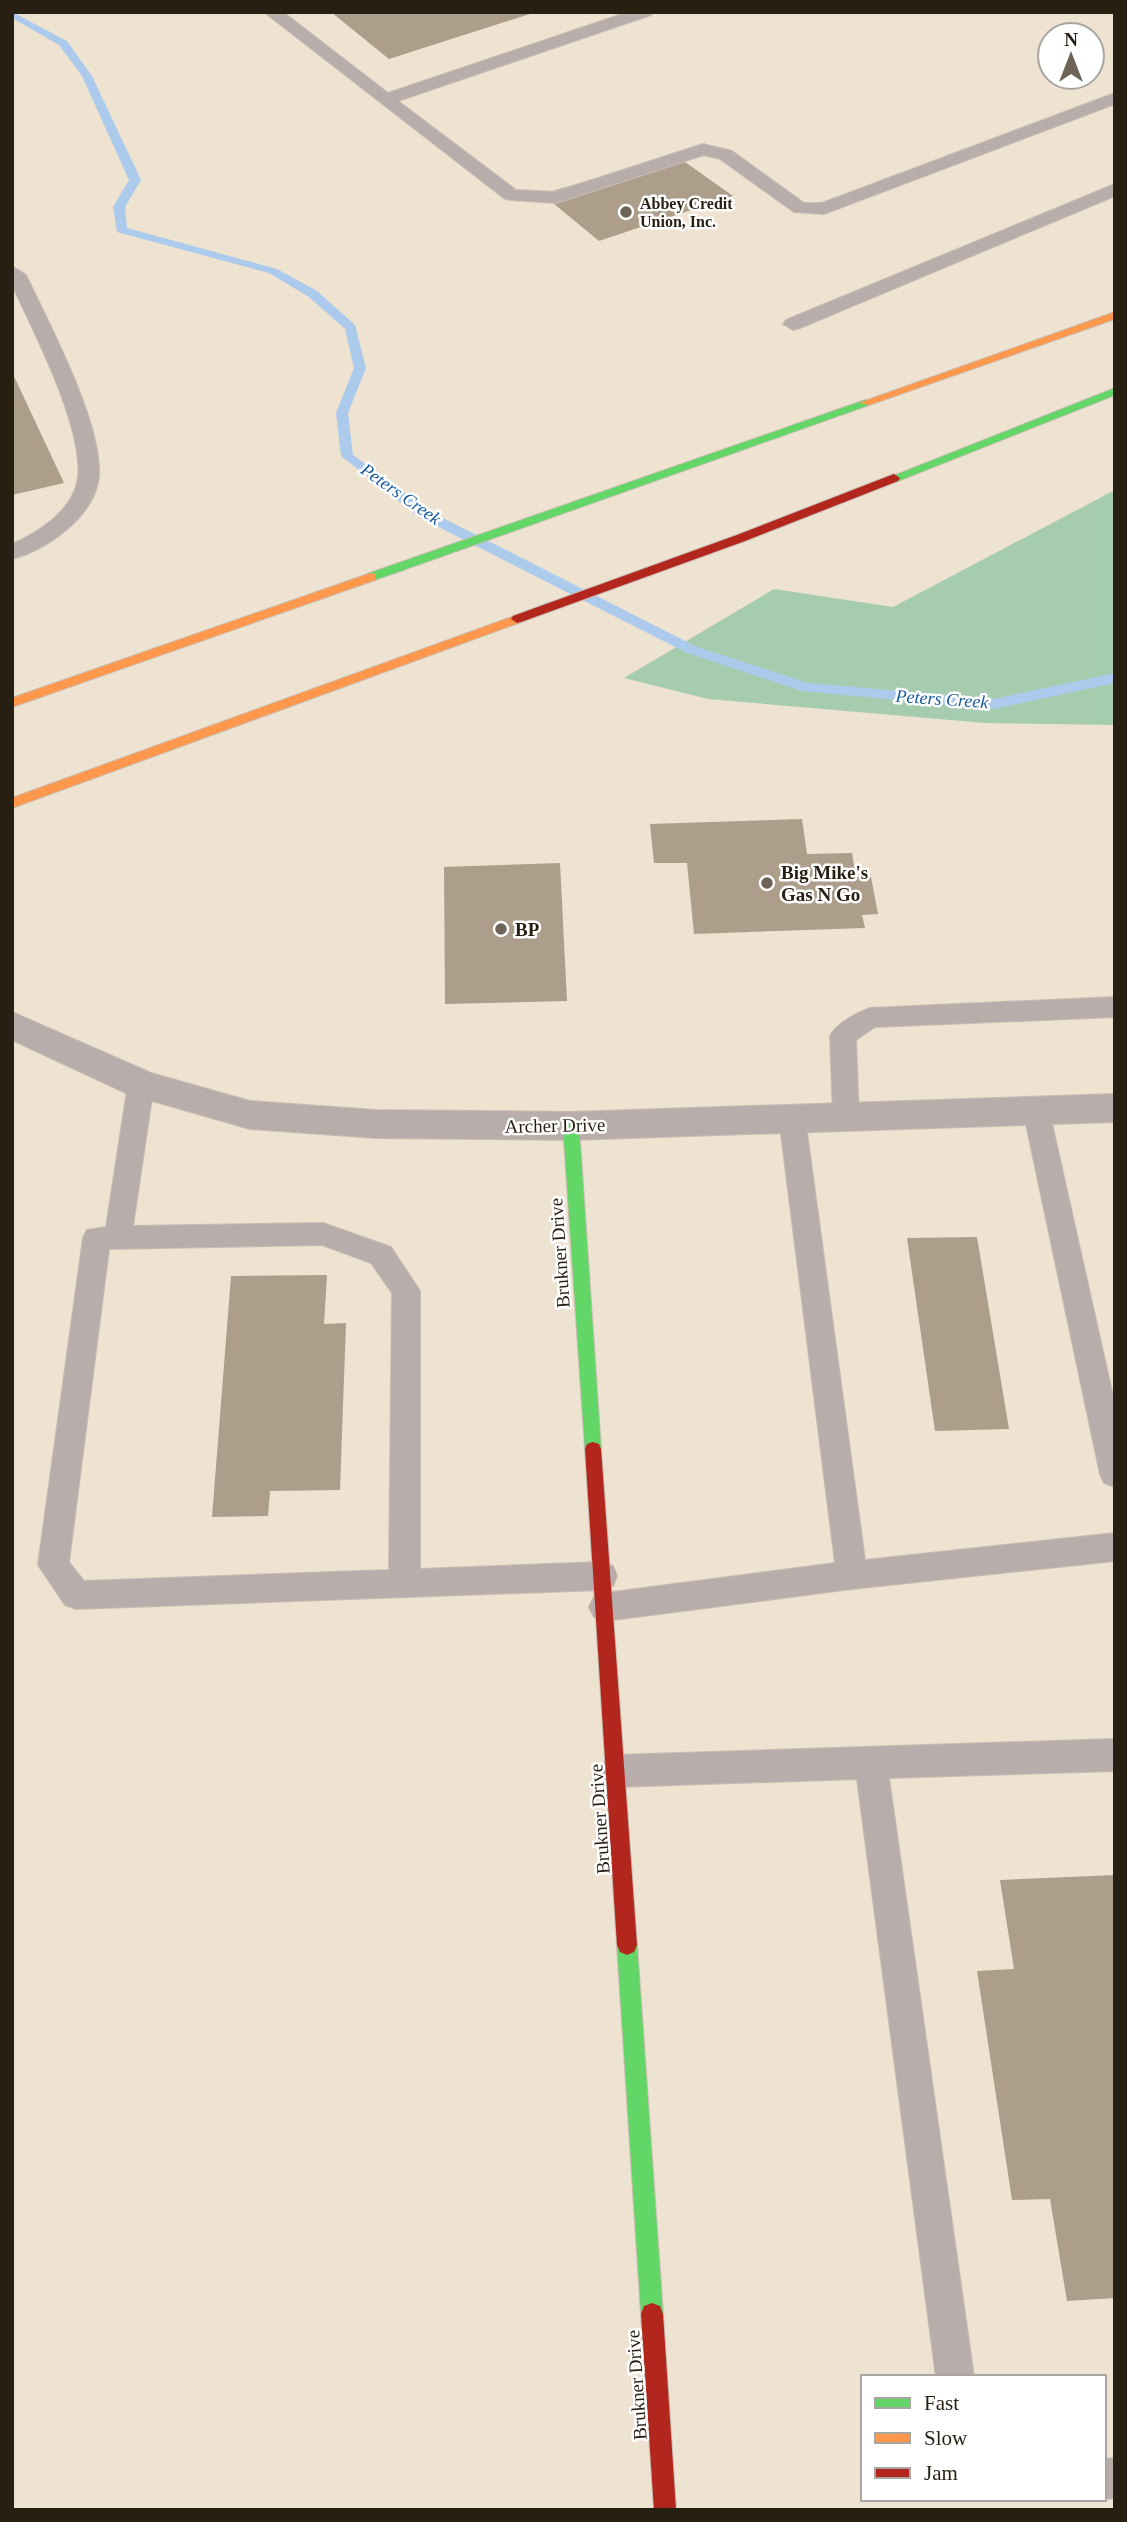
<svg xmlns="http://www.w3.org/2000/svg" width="1127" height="2522" font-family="'Times New Roman',serif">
  <rect width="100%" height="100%" fill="#eee2d1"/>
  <polygon fill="#a6ccb0" points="1115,490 1115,725 985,723 708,699 624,678 774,589 893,607"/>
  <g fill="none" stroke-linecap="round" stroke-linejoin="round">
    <polygon fill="#abcaec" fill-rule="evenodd" points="12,12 67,41 92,76 141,180 125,207 127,228 277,269 317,291 355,325 366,368 348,413 353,455 429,511 697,647 808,683 994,699 1115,673 1115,683 994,709 802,691 687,653 419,517 341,456 336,413 354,368 345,329 309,297 269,273 117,232 113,207 129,180 82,76 59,45 12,18"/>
  </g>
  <g fill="#ac9e8b">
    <polygon points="331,12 533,12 533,13 389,59"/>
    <polygon points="675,155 733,196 599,241 542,194"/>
    <polygon points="12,372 64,483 12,495"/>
    <polygon points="802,819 807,854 852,853 856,877 871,877 878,914 862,915 865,928 694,934 687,863 654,863 650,824"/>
    <polygon points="560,863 567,1001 445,1004 444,867"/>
    <polygon points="977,1237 1009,1429 935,1431 907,1238"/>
    <polygon points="327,1275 324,1324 346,1323 340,1490 270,1491 268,1516 212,1517 231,1276"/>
    <polygon points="1115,1875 1115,2298 1067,2301 1050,2199 1012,2200 977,1971 1014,1969 1000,1880"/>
  </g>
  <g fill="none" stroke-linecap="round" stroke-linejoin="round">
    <defs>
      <g id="lane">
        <polygon points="264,12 283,12 388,93 628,12 653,12 651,15 398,101 516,190 555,192 703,144 732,151 804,203 822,203 1115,93 1115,104 824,214 794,212 720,159 704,155 556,203 511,200 505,199"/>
        <polygon points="1115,184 1115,196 800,328 793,330 783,324 786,320"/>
        <path d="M12,266L26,275C48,322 108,433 98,483C90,519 46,550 12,559V544C38,533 70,512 77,483C88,435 33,330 12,285Z"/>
        <path d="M1115,997V1017L875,1027L856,1040L859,1117L855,1124L846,1127L837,1124L833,1117L830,1036C837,1023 856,1013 870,1008Z"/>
        <path d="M141,1074L150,1077L154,1084L133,1226L323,1223L391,1247L420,1291V1569L602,1562L613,1566L617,1576L613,1586L602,1590L76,1609L65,1605L38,1565L83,1238L87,1230L106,1227L128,1084L132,1077ZM322,1245L371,1263L392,1293L389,1570L84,1581L69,1562L109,1249Z"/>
        <polygon points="1036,1100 1045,1103 1049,1110 1115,1405 1115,1487 1104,1483 1100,1474 1023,1110 1027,1103"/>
        <polygon points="792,1108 801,1111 805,1118 865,1560 1115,1533 1115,1561 852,1589 605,1621 594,1617 589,1607 594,1597 605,1593 835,1563 779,1118 783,1111"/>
        <polygon points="1115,1739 1115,1771 889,1778 974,2377 936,2377 857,1779 617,1787 605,1782 601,1771 605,1760 617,1755"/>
        <polygon points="1115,2458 1115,2498 1104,2499 1104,2459"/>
      </g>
      <polygon id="street" points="12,1012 151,1073 250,1101 376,1110 571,1112 1115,1094 1115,1122 571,1140 376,1138 250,1129 128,1094 12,1040"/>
      <g id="fast">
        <polygon points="1115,388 1115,395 898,481 894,482 888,478"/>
        <polygon points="865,400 869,401 869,405 375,580 367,580 365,577 367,574"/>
        <polygon points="571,1120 579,1126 601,1449 599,1454 593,1456 587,1454 585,1449 563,1126"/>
        <polygon points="627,1935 634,1938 637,1945 663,2314 660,2322 652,2325 644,2322 641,2314 617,1945 620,1938"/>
      </g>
      <g id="slow">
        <polygon points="1115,312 1115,319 869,405 859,403"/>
        <polygon points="371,573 375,574 375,580 12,707 12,698"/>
        <polygon points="517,615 523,619 521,622 12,808 12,798"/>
      </g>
      <g id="jam">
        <polygon points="894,474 900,478 898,481 745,541 521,622 517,623 511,619 513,616 737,535"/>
        <polygon points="593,1442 599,1444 601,1449 637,1945 634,1952 627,1955 620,1952 617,1945 585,1449 587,1444"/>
        <polygon points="652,2303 660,2306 663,2314 676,2510 654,2510 641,2314 644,2306"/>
      </g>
    </defs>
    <use href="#lane" stroke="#c8beb1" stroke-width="2"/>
    <use href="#street" stroke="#c8beb1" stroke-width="2"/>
    <use href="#fast" stroke="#c8beb1" stroke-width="2"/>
    <use href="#slow" stroke="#c8beb1" stroke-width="2"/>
    <use href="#jam" stroke="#c8beb1" stroke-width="2"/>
    <use href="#lane" fill="#b9adac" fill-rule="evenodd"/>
    <use href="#street" fill="#b9adac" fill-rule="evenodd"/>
    <use href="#fast" fill="#63d668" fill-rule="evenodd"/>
    <use href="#slow" fill="#ff974d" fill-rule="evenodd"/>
    <use href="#jam" fill="#b3261e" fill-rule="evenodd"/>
  </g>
  <g fill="#6d6356" stroke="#fff" stroke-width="2.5">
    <circle cx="626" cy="212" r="7"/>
    <circle cx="767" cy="883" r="7"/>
    <circle cx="501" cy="929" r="7"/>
  </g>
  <g text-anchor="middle" stroke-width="5" stroke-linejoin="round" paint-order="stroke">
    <g font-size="16" font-weight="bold" fill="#281f13" stroke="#fff" text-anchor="start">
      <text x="640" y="209">Abbey Credit<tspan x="640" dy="18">Union, Inc.</tspan></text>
    </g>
    <g font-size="18" font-style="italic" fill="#15589a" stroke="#fff">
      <text transform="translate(401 494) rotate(35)" y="6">Peters Creek</text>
      <text transform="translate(942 699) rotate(4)" y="6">Peters Creek</text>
    </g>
    <g font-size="19" font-weight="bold" fill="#281f13" stroke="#fff" text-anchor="start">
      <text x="781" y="879">Big Mike's<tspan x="781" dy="22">Gas N Go</tspan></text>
      <text x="515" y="936">BP</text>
    </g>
    <g font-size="19" fill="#281f13" stroke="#fff">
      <text transform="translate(555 1125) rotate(-1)" y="7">Archer Drive</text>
      <text transform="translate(559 1253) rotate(-94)" y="7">Brukner Drive</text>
      <text transform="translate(599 1819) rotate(-94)" y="7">Brukner Drive</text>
      <text transform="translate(636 2385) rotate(-94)" y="7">Brukner Drive</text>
    </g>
  </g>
  <rect width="1127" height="2522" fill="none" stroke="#281f13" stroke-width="28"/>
  <rect x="861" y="2375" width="245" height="126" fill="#ffffff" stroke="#a9a5a1" stroke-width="2"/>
  <rect x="875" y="2398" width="35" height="10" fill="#63d668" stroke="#a9a5a1" stroke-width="2"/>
  <text x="924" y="2410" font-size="21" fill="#281f13">Fast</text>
  <rect x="875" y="2433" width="35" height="10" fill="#ff974d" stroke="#a9a5a1" stroke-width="2"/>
  <text x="924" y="2445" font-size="21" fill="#281f13">Slow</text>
  <rect x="875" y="2468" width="35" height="10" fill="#b3261e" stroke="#a9a5a1" stroke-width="2"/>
  <text x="924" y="2480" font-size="21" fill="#281f13">Jam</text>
  <g transform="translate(1071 56)"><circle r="33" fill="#ffffff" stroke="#a9a5a1" stroke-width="2"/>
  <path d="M0-5L12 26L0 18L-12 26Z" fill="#6d6356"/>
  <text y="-10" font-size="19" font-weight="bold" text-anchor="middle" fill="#281f13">N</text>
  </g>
</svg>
